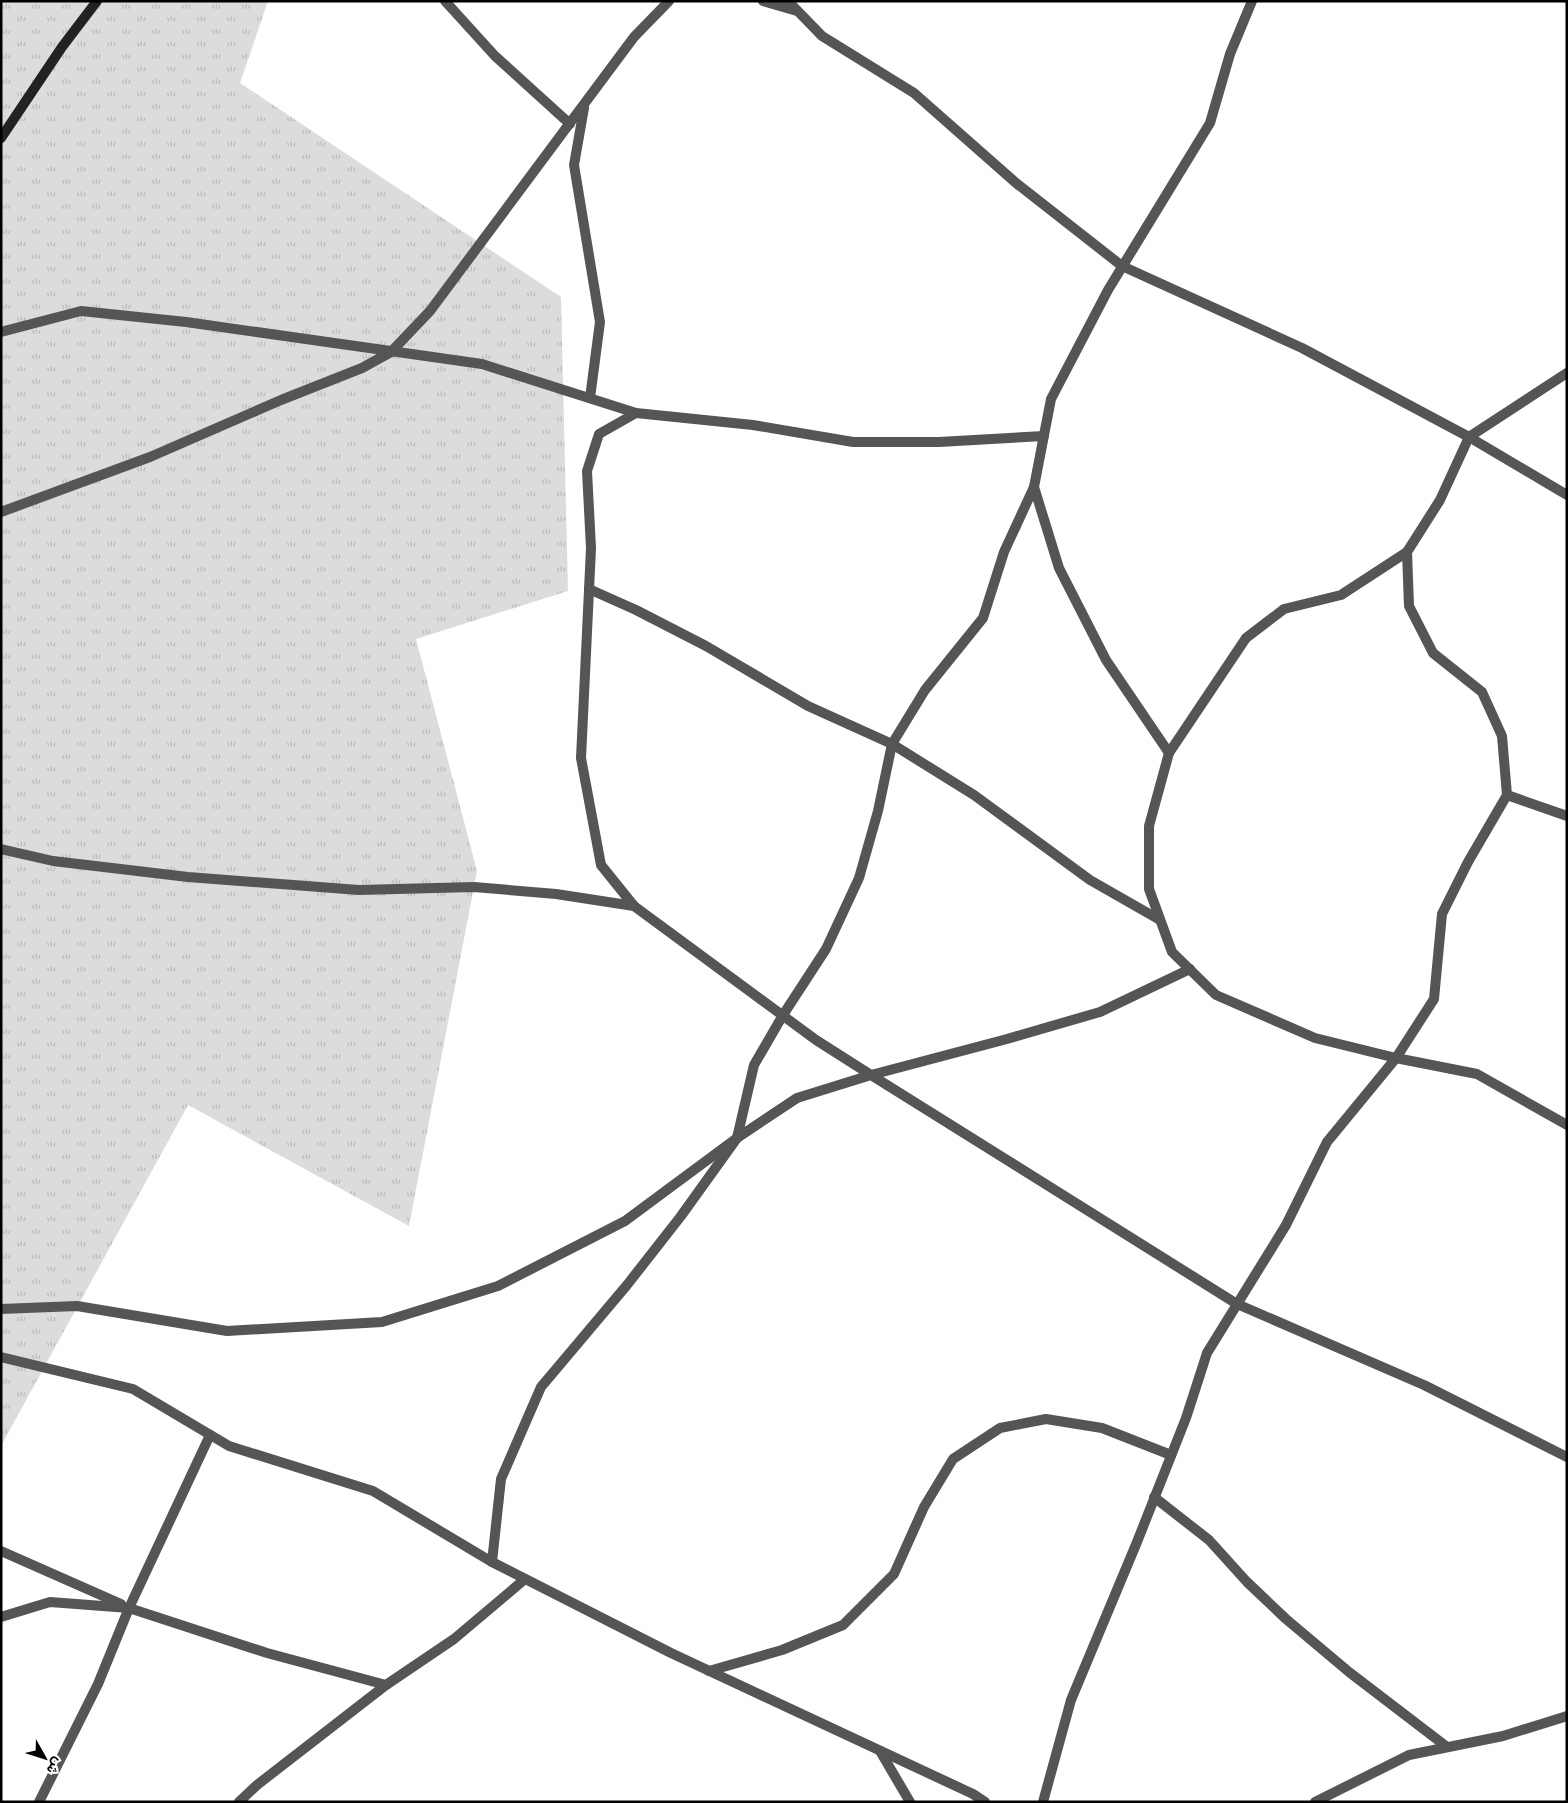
<svg xmlns="http://www.w3.org/2000/svg" width="1568" height="1803" font-family="'Fira Sans',Vazirmatn,sans-serif">
  <defs>
    <pattern id="grass-tufts" width="24" height="20" patternUnits="userSpaceOnUse" patternTransform="scale(1.25)"><rect width="24" height="20" fill="#dcdcdc"/><path d="M3 7l-1-3M5 7V3M7 7l1-3M15 17l-1-3M17 17v-4M19 17l1-3" fill="none" stroke="#bbb"/></pattern>
  </defs>
  <rect width="100%" height="100%" fill="#fff"/>
  <polygon fill="url(#grass-tufts)" points="1,1 268,1 240,83 561,297 568,591 416,639 477,871 409,1226 188,1105 1,1446"/>
  <g fill="none" stroke-linecap="round" stroke-linejoin="round">
    <g stroke="#555" stroke-width="10">
      <polyline points="445,1 495,56 570,124"/>
      <polyline points="763,1 797,11"/>
      <polyline points="788,1 822,36 914,93 1016,183 1122,266 1302,348 1469,437 1567,495"/>
      <polyline points="584,108 574,165 600,322 590,398"/>
      <polyline points="1,332 81,311 186,322 482,364 636,413 753,425 853,442 939,442 1044,436"/>
      <polyline points="636,413 599,434 587,471 591,548 581,758 601,865 634,906 816,1040 871,1075 1007,1039 1100,1012 1190,969"/>
      <polyline points="1,512 150,457 281,400 362,368 391,352 430,311 634,37 669,1"/>
      <polyline points="1407,552 1341,595 1284,609 1246,638 1169,753 1149,826 1149,889 1172,952 1216,995 1315,1038 1396,1058 1477,1074 1567,1125"/>
      <polyline points="589,589 636,610 706,646 808,706 892,744 974,795 1090,880 1160,920"/>
      <polyline points="1169,753 1106,660 1059,568 1034,487 1051,399 1108,290 1210,123 1230,54 1252,1"/>
      <polyline points="1507,795 1567,816"/>
      <polyline points="1,849 53,861 188,877 359,890 474,887 556,894 634,906"/>
      <polyline points="1,1309 77,1306 227,1331 382,1322 498,1286 625,1221 737,1138 797,1098 871,1075 1237,1304 1424,1385 1567,1457"/>
      <polyline points="1,1357 133,1389 229,1446 373,1491 492,1562 671,1653 973,1794 985,1802"/>
      <polyline points="1154,1497 1209,1540 1247,1582 1286,1619 1349,1672 1447,1747"/>
      <polyline points="1,1551 121,1604"/>
      <polyline points="492,1562 501,1479 541,1387 627,1285 681,1216 737,1138 754,1065 783,1015 826,949 859,878 878,811 892,744 925,690 983,618 1004,552 1034,487"/>
      <polyline points="1,1617 50,1602 129,1608 267,1653 386,1685"/>
      <polyline points="709,1671 782,1650 843,1625 894,1574 924,1507 953,1459 1000,1428 1046,1419 1102,1428 1171,1455"/>
      <polyline points="880,1751 910,1802"/>
      <polyline points="39,1802 98,1684 129,1608 210,1435"/>
      <polyline points="239,1802 257,1785 386,1685 454,1639 525,1579"/>
      <polyline points="1043,1802 1071,1700 1137,1542 1186,1418 1207,1353 1286,1225 1327,1142 1396,1058 1434,999 1442,914 1468,862 1507,795 1502,736 1482,692 1433,653 1409,606 1407,552 1440,500 1469,437 1567,373"/>
      <polyline points="1315,1802 1409,1755 1503,1736 1567,1716"/>
    </g>
    <polyline stroke="#222" stroke-width="10" points="1,138 62,47 97,1"/>
  </g>
  <rect width="1568" height="1803" fill="none" stroke="#000000" stroke-width="5"/>
  <g transform="translate(45 1758) rotate(129)" stroke="#ffffff" stroke-width="4" paint-order="stroke">
  <path d="M0-4L9 19L0 12L-9 19Z" fill="#000000"/>
  <text y="-8" font-size="14" font-weight="bold" text-anchor="middle" fill="#000000">ش</text>
  </g>
</svg>
